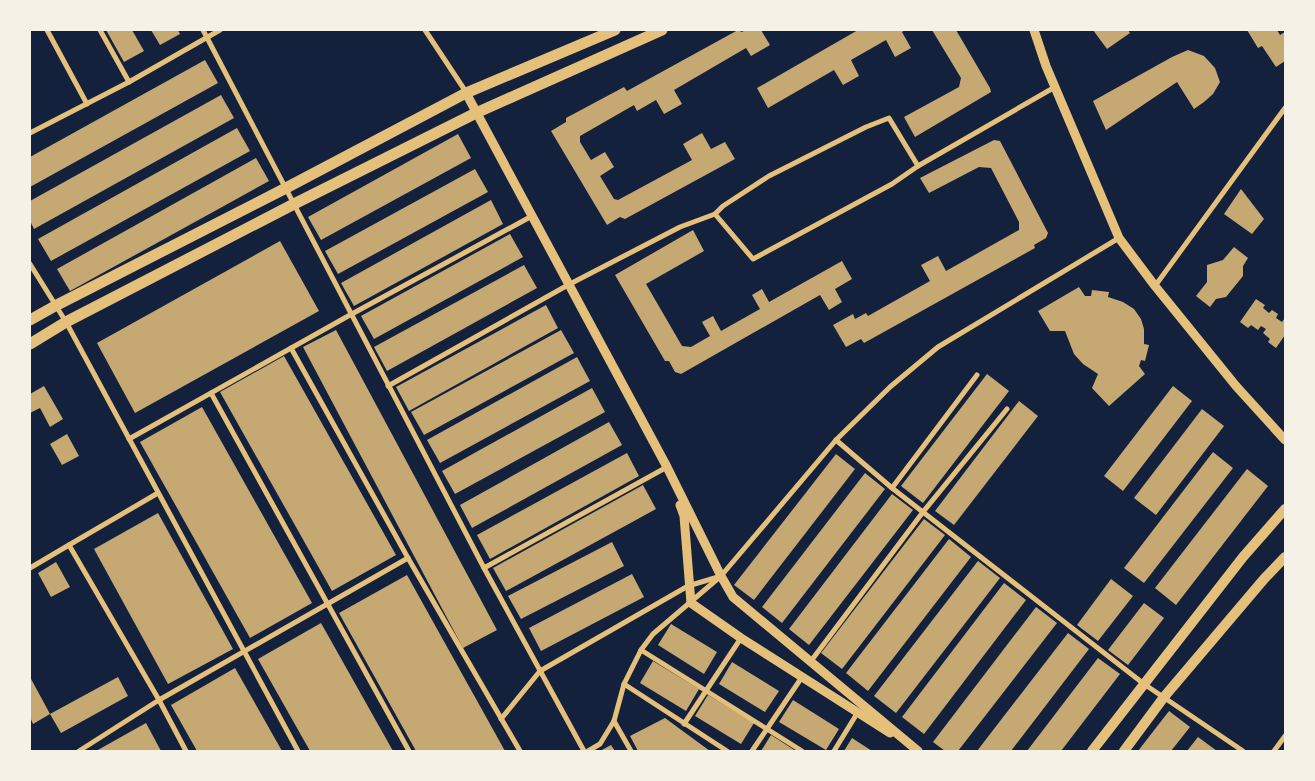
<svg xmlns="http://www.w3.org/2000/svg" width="1315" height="781" font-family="Lato,sans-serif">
  <rect width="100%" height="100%" fill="#14213d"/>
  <g fill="#c6a872">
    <polygon points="106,30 132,30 144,51 124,62"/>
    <polygon points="151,30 178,30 180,34 160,45"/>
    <polygon points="738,30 742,32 745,30 761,30 770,45 751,56 746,48 674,90 682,104 664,114 656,100 637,111 634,105 580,136 580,142 591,160 605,152 614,167 600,176 614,199 618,200 692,160 683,144 702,133 711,149 725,142 735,159 625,219 620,217 607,225 551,131 566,122 566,118 624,87 627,91"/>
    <polygon points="858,30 905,30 902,32 911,48 895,57 886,40 851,60 859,76 843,85 834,70 768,108 757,88"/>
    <polygon points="932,30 956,30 990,88 991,92 915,137 904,117 959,87 961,78"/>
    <polygon points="1093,30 1128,30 1130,33 1107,49"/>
    <polygon points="1247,30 1277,30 1280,35 1285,32 1285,61 1276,67 1262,46 1258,48"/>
    <polygon points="1188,50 1204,56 1215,68 1220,82 1213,94 1204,102 1194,109 1177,82 1106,130 1093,101 1172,57"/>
    <polygon points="205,60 218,83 30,187 30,157"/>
    <polygon points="221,95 234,118 34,229 30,221 30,201"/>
    <polygon points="237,128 250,151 51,261 38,239"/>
    <polygon points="458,134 471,158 321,240 308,217"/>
    <polygon points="994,140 1000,141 1048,233 1046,238 1034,245 1035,248 864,343 861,339 846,347 833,325 853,314 855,319 866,313 868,316 930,281 921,265 938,256 946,271 1019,230 1019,222 991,168 979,167 929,193 920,178"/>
    <polygon points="256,158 269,181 70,291 57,269"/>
    <polygon points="475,169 488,192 338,274 325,251"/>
    <polygon points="1241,189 1264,219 1252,234 1224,214"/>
    <polygon points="491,200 503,224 354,306 341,283"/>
    <polygon points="693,230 704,251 646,284 682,346 691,347 710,336 702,322 713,316 721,331 760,309 752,295 762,289 769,302 842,261 852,279 835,289 842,302 829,310 820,295 681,374 675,372 669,361 665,361 615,275"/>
    <polygon points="510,234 523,257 374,339 361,316"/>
    <polygon points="280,241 319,311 135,413 97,343"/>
    <polygon points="1234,247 1248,258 1243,266 1243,276 1226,297 1216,299 1210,307 1196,296 1207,282 1207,265 1223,260"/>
    <polygon points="524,265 537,288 387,371 374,347"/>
    <polygon points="1079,287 1085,296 1091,296 1092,290 1109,292 1108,297 1123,302 1134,309 1141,319 1144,329 1144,344 1149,345 1145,361 1141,360 1139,366 1145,374 1109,406 1092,388 1098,374 1083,364 1074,354 1065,331 1050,331 1038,311"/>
    <polygon points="1256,299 1265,305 1263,308 1269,313 1272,310 1278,314 1276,318 1282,322 1285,318 1285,335 1276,348 1268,342 1270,339 1263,333 1266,329 1261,326 1258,330 1251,325 1248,328 1240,322"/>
    <polygon points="546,305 558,328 409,411 396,387"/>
    <polygon points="336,330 497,630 463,648 303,347"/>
    <polygon points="561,330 574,353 424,435 411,412"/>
    <polygon points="284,356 396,555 332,591 220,392"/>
    <polygon points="577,357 590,381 440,463 427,440"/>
    <polygon points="987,374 1009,391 923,503 901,486"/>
    <polygon points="44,386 63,419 50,427 40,408 30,413 30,394"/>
    <polygon points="1173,386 1192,401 1123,491 1104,476"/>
    <polygon points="592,388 605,412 455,494 442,471"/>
    <polygon points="1019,401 1038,416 954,525 935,511"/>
    <polygon points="202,407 312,603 250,638 140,442"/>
    <polygon points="1202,409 1224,426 1156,515 1134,498"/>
    <polygon points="609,422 622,445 472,528 460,505"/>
    <polygon points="67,434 79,456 62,465 50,444"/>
    <polygon points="1213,452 1233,468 1144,583 1124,568"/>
    <polygon points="627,453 639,476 490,559 477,535"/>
    <polygon points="836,454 855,469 754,600 734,585"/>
    <polygon points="1247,469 1268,486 1176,605 1155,588"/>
    <polygon points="865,473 885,489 782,623 762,607"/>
    <polygon points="643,485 656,509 506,591 493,568"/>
    <polygon points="892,494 913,510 809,645 789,629"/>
    <polygon points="158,513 233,649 168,684 94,549"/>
    <polygon points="924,519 945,535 842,669 821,653"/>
    <polygon points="949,539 971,557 868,691 846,673"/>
    <polygon points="612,542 624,566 521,619 508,596"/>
    <polygon points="978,561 1000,578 896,713 874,696"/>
    <polygon points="56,562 70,587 51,597 38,573"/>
    <polygon points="632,574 644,597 541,651 529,628"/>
    <polygon points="407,575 505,751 416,751 339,613"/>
    <polygon points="1111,579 1133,596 1098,641 1077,625"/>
    <polygon points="1004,583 1026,600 924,734 902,717"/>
    <polygon points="1144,603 1164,618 1128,665 1108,650"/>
    <polygon points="1036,607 1057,623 958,751 945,751 933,742"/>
    <polygon points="321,623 393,751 310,751 258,659"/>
    <polygon points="671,624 717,652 704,674 658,645"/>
    <polygon points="1068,633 1089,649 1011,751 977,751"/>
    <polygon points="1098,658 1120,674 1061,751 1027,751"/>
    <polygon points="653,661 699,689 686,711 640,683"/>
    <polygon points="732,662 779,691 765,712 719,684"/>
    <polygon points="235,668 282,751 197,751 171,705"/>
    <polygon points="30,677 50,714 33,724 30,717"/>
    <polygon points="118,677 128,696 61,733 50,714"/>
    <polygon points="708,695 754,723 741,744 695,716"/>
    <polygon points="793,700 839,729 826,750 779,722"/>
    <polygon points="1169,711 1190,727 1171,751 1138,751"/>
    <polygon points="665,718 710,751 638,751 630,736"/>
    <polygon points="146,723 161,751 96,751"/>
    <polygon points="771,735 796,751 761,751"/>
    <polygon points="1198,737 1217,751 1187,751"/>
    <polygon points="852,738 872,751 844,751"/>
    <polygon points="611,745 615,751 600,751"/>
  </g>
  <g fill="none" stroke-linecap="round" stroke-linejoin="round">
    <g stroke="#e5c07b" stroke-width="5">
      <polyline points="47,30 87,104"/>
      <polyline points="100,30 129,82"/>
      <polyline points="203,30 484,568 584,751"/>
      <polyline points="425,30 466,92"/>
      <polyline points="30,133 129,82 220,30"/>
      <polyline points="715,214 753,259 892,184 918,166 1055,87"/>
      <polyline points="30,264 66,322 298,751"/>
      <polyline points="1155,286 1285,108"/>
      <polyline points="291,348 408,558 520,751"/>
      <polyline points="388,386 568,285 680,227 715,214 723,206 769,176 866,127 889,118 918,166"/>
      <polyline points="211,393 409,751"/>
      <polyline points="129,439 350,315 532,216"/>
      <polyline points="836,440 892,488 1144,684 1243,751"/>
      <polyline points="892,488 977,375"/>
      <polyline points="158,493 69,545 159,700 186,751"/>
      <polyline points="30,568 69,545"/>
      <polyline points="484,568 667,467"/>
      <polyline points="641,650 802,751"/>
      <polyline points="811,661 923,512 1007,409"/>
      <polyline points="624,684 641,650 653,634 721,576 836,440 890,387 938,347 1119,238"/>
      <polyline points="501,719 540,671 688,586 718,577"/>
      <polyline points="614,721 631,751"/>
      <polyline points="684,724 741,638"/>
      <polyline points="79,751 159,700 408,558"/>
      <polyline points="588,751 600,744 614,721 624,684 727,751"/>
      <polyline points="752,751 802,677"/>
      <polyline points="834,751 858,712"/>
      <polyline points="1274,751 1285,736"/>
    </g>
    <g stroke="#e5c07b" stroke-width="9">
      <polyline points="1034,30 1046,66 1119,238 1155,286 1236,386 1285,440"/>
      <polyline points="466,93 667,467 721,576 733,597 918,751"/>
      <polyline points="680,505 684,516 691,603 741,638 890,733"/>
    </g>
    <g stroke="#e5c07b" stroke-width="10">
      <polyline points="1092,751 1243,557 1285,509"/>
      <polyline points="1124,751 1164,697 1264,579 1285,557"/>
    </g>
    <g stroke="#e5c07b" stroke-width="11">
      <polyline points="30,320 55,306 286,188 466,93 615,30"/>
      <polyline points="30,344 66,322 294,204 476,113 662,30"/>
    </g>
  </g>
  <rect width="1315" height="781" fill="none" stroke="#f6f1e7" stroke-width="62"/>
</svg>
